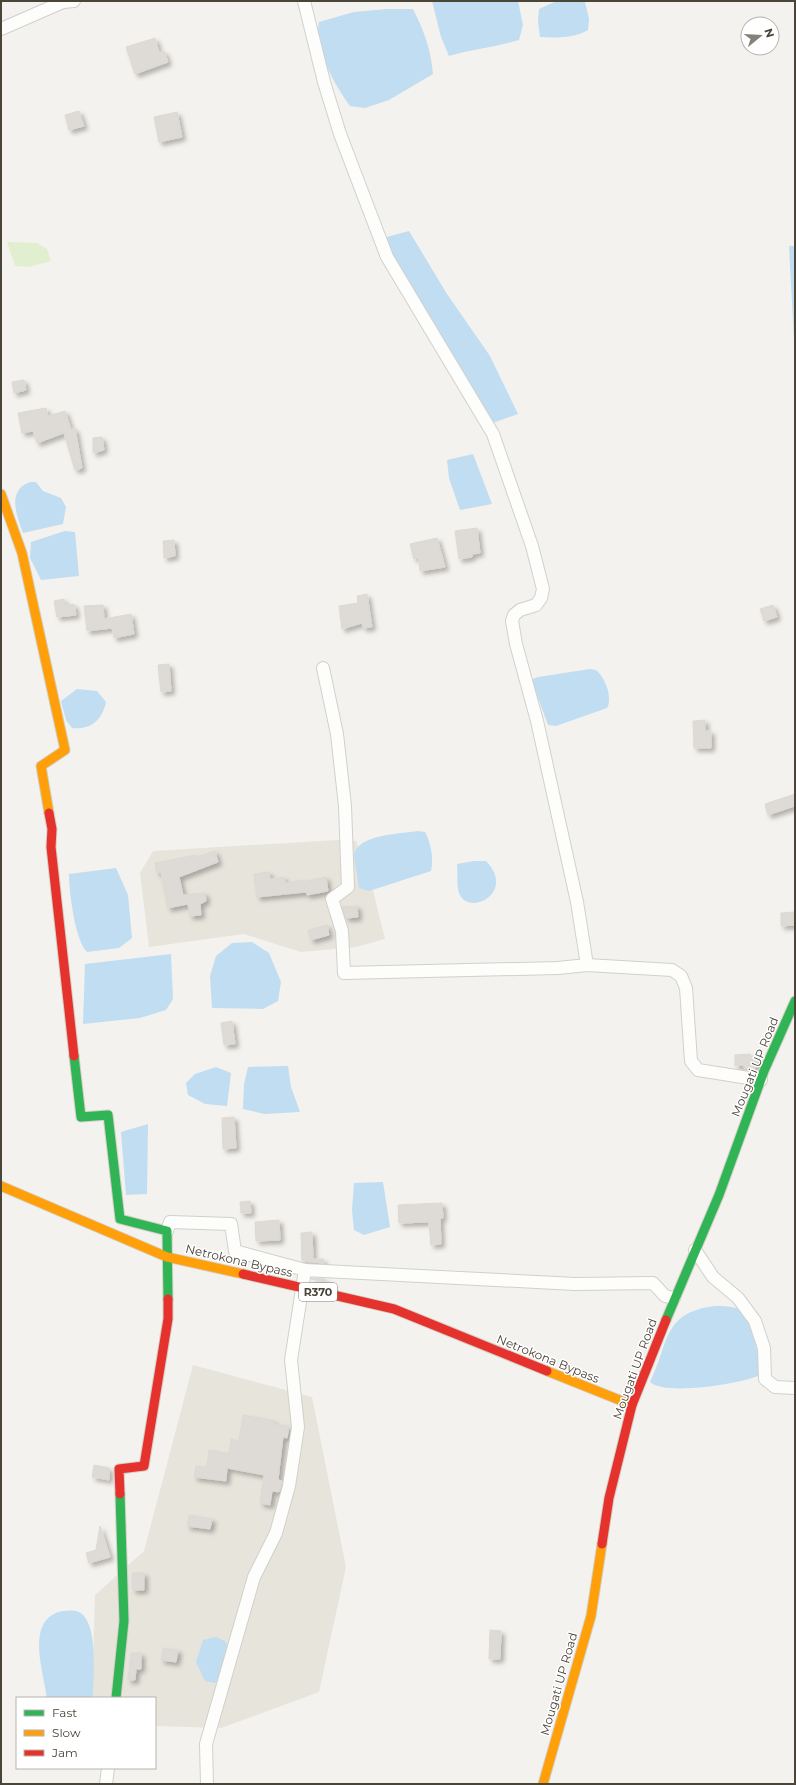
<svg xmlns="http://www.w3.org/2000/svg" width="796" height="1785" font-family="Montserrat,sans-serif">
  <defs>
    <filter id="shadow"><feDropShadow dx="3.5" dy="3.5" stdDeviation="2" flood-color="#0004"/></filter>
  </defs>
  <rect width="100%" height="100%" fill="#f4f2ee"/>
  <g fill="#e7e4dc">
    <polygon points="337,840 356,841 371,882 385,939 356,947 301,952 244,934 149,947 140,873 153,851"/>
    <polygon points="193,1365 312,1397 346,1567 319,1692 221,1728 155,1726 155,1698 92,1698 95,1595 144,1551"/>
  </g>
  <polygon fill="#e1eecf" points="7,242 37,243 47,249 51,261 29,267 15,266"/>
  <g fill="#c0ddf1">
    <path d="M432,1H518L523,25L519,40C496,47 472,49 449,56L441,37Z"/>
    <path d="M557,1L585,2L589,19L588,30C575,38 556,38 540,37L538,21L539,9Z"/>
    <path d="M387,9H413C424,30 431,51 433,74L389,100L365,108L350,106C335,85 313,49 319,22L354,12Z"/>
    <polygon points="409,231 447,294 490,356 518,414 490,424 383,238"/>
    <polygon points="789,246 795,246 795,359"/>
    <polygon points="473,454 492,504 460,510 449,478 447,460"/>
    <path d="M30,482H36L43,491L61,498L66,507L63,524L23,533C17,516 6,491 30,482Z"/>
    <polygon points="65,531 75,532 79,576 41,580 30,558 31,542"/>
    <path d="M590,669L596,670C605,677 613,698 607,708L556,726L548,725L533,684V679L538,677Z"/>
    <path d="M77,689L97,691L106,702C102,720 91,730 72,728L66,720L61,701Z"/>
    <path d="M418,831L425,832C431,843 434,859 431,871L369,891L359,888L354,855C358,834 400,834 418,831Z"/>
    <path d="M474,861H486C516,892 471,916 460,895C456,888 458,873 457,864Z"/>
    <path d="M116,868L128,895L132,938L119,948L87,952C75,941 69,891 69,874Z"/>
    <polygon points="252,942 269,953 281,982 278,1001 263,1009 212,1008 210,976 216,956 232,943"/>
    <polygon points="171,954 173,999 166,1010 140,1018 83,1024 85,964"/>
    <polygon points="288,1066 291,1087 300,1112 264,1114 243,1109 244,1084 248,1067"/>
    <polygon points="216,1067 231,1073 227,1106 205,1104 188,1095 186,1083 195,1074"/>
    <polygon points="148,1124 147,1194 126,1195 121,1132"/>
    <polygon points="383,1182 390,1227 364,1235 354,1230 352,1210 354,1183"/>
    <path d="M715,1306C724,1306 735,1306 742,1311C755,1320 757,1354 760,1369L758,1376C738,1384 665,1396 650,1382C669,1344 662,1312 715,1306Z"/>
    <path d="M63,1611C67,1611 72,1610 76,1611C100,1617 93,1679 93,1698H47C44,1672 24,1618 63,1611Z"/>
    <path d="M216,1637L225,1641C233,1653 224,1673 215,1683L205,1681L196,1662L203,1640Z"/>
  </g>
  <g fill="#dedbd6" stroke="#dcd9d4" filter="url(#shadow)">
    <polygon points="155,38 159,52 164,51 168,62 135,74 126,47"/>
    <polygon points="79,111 84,126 69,130 65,115"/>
    <polygon points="177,112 182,137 159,142 154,117"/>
    <polygon points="24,380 26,390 14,393 12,382"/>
    <polygon points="46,408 48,416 65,411 71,429 75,428 82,468 75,470 64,433 37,443 33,431 22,433 18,413"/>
    <polygon points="102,437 104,450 93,453 93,438"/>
    <polygon points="477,528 480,553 472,554 472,557 459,559 455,531"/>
    <polygon points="437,538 445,567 420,571 419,558 414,559 410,544"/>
    <polygon points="174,540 175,556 164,558 163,541"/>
    <polygon points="367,594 372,627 363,628 362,623 342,629 339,606 358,603 357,596"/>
    <polygon points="64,599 65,605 74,604 76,615 57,617 54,601"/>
    <polygon points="103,605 104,619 131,614 134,634 114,638 112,628 87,631 84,606"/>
    <polygon points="773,605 777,617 764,621 760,609"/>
    <polygon points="169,664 171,691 161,692 158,665"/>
    <polygon points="705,720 705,731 711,731 711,748 694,748 693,721"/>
    <polygon points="795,794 795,806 768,815 765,804"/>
    <polygon points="215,851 218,862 179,877 183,895 205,893 206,901 200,904 201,915 190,916 188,904 168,908 161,872 157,873 155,863 196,855 197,857"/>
    <polygon points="269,872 270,879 284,877 285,883 301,880 301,882 326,877 328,891 307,895 306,892 257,897 254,874"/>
    <polygon points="357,906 358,917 346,918 342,907"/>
    <polygon points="795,912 795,925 781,926 781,913"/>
    <polygon points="327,925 329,935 311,940 308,930"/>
    <polygon points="232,1021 235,1044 224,1045 221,1023"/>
    <polygon points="750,1054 750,1056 759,1056 755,1068 744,1068 744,1065 735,1066 735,1055"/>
    <polygon points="234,1117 236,1148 223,1149 222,1118"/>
    <polygon points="250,1201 251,1213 241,1213 240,1202"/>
    <polygon points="442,1203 443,1218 440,1218 441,1244 431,1245 429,1222 399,1223 398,1205"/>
    <polygon points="279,1220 280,1240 256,1241 255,1222"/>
    <polygon points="312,1232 313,1259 323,1259 324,1263 302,1261 301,1233"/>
    <polygon points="311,1278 325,1279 326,1282 311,1279"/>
    <polygon points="243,1415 274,1421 273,1424 289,1426 287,1438 283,1437 280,1462 278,1480 282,1481 282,1484 279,1492 272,1491 270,1505 260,1503 264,1475 227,1468 226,1481 194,1477 196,1466 207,1467 209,1450 229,1454 231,1439 239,1441"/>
    <polygon points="94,1465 109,1468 109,1480 92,1477"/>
    <polygon points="189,1515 212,1519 210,1529 187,1526"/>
    <polygon points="100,1526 110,1557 89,1563 86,1553 96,1550"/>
    <polygon points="132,1573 144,1573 144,1590 133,1590"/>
    <polygon points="490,1630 501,1631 500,1659 489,1659"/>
    <polygon points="163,1648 178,1650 176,1662 161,1660"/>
    <polygon points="131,1653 141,1653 141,1669 136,1669 135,1680 128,1680"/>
  </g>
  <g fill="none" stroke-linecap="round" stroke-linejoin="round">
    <defs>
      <g id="street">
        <polyline points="304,1 324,82 340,134 387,257 493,434 532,546 543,589 541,598 536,605 520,610 514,615 512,621 516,644 537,721 577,902 587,965"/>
        <polyline points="1,29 63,2 74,1"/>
        <polyline points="323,668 337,734 345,806 348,887 332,899 342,931 344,973 558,968 587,965 672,970 681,976 686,988 691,1061 698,1070 761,1080"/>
        <polyline points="167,1231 170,1222 231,1224 235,1251 305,1270"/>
        <polyline points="695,1250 713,1277 738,1298 755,1321 764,1348 765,1379 775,1387 795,1388"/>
        <polyline points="106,1784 108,1768"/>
        <polyline points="207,1784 206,1744 254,1577 276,1533 289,1486 298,1427 291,1360 305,1270 575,1284 653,1283 665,1296 674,1298"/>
      </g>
      <g id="fast">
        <polyline points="74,1056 81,1117 108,1115 120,1219 167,1231 168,1299"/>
        <polyline points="666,1320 719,1195 764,1071 795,1001"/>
        <polyline points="116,1698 124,1621 120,1494"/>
      </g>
      <g id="slow">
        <polyline points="1,494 22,553 65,750 41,766 49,813"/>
        <polyline points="1,1186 167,1257 243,1274"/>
        <polyline points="547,1371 632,1405"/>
        <polyline points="543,1784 591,1616 602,1544"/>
      </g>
      <g id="jam">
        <polyline points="49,813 52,829 51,847 74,1056"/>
        <polyline points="243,1274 394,1309 547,1371"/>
        <polyline points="120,1494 119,1469 144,1466 168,1319 168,1299"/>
        <polyline points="602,1544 609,1498 632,1405 666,1320"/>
      </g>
    </defs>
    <use href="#street" stroke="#d2d0cb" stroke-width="14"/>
    <use href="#fast" stroke="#d3cfc5" stroke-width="11"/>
    <use href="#slow" stroke="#d3cfc5" stroke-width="11"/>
    <use href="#jam" stroke="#d3cfc5" stroke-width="11"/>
    <use href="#street" stroke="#fdfdfc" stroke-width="12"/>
    <use href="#fast" stroke="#30b455" stroke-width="9"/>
    <use href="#slow" stroke="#ff9f0a" stroke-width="9"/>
    <use href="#jam" stroke="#e5322d" stroke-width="9"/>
  </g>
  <g text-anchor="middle" stroke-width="3" stroke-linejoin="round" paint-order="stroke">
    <rect fill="#fff" stroke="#817c74" stroke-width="1" x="299" y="1283" width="38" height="18" rx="3"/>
    <g font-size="11" font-weight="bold" fill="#4b4439">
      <text x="318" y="1296">R370</text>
    </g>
    <g font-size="12" fill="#4b4439" stroke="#fff">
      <text transform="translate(755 1067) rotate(-68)" y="4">Mougati UP Road</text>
      <text transform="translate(239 1261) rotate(13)" y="4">Netrokona Bypass</text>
      <text transform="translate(548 1359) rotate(22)" y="4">Netrokona Bypass</text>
      <text transform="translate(635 1369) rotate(-70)" y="4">Mougati UP Road</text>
      <text transform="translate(559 1684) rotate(-74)" y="4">Mougati UP Road</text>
    </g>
  </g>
  <rect width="796" height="1785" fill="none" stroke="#4b4439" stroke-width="4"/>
  <rect x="16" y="1697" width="140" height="72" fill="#ffffff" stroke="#b7b4b0"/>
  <rect x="24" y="1710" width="20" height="6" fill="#30b455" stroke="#b7b4b0"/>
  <text x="52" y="1717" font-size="12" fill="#4b4439">Fast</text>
  <rect x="24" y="1730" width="20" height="6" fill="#ff9f0a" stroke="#b7b4b0"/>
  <text x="52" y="1737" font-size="12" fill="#4b4439">Slow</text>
  <rect x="24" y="1750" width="20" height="6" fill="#e5322d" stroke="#b7b4b0"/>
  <text x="52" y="1757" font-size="12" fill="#4b4439">Jam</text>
  <g transform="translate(760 36) rotate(72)"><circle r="19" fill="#ffffff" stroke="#b7b4b0"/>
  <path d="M0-3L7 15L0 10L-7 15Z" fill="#868178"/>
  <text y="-6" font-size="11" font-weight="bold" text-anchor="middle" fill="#4b4439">N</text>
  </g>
</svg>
